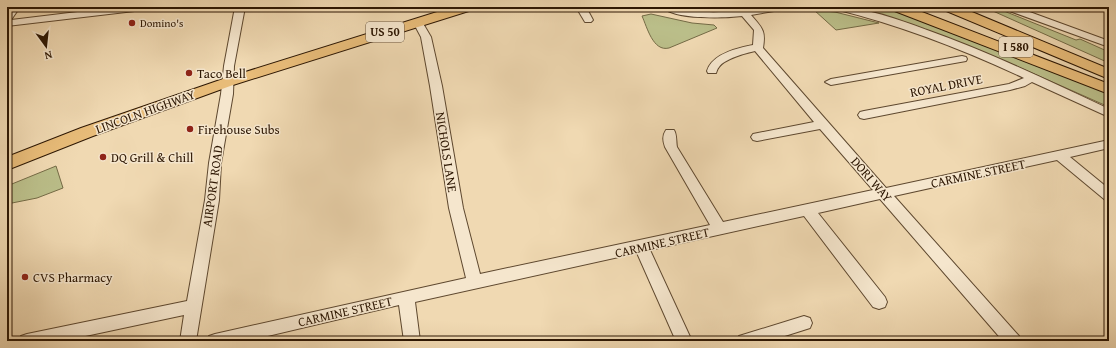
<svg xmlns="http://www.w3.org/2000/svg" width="1116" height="348" font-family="'Gentium Book Plus',serif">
  <rect width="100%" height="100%" fill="#f0d9b2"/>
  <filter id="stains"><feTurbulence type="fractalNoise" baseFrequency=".005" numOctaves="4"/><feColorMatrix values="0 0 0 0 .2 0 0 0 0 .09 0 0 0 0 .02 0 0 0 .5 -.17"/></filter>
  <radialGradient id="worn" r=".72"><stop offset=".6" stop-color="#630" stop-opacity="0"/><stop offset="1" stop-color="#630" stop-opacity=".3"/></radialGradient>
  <g fill="#bbbf8a" stroke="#746b46">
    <path d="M682,7H732L733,9L731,11C715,12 698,12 682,7Z"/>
    <path d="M853,7H890L1109,93V107C1025,70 942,31 853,7Z"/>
    <polygon points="984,7 994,7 1076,40 1080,39 1109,52 1109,63"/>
    <polygon points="814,10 835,12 879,23 836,30"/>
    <path d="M651,14L692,23L714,25L717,28L669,48C653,52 647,27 642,16Z"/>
    <polygon points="56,166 63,188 37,198 7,204 7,186"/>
  </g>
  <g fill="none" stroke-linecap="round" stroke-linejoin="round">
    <defs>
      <g id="minor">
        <polygon points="10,7 20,7 11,20 119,7 148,7 143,10 7,26 7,12"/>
        <polygon points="235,7 245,7 234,66 233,94 221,163 219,200 196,341 180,341 184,315 62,341 19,341 21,336 27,334 187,301 205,200 209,163 221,94 224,66"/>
        <polygon points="576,7 586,7 593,20 591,22 585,22"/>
        <path d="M662,7C674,7 685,10 696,11C710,13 723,12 737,11L734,7H744L746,9L763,7H785L780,10L751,15C762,28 766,30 763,48L886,188L1109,140V148L1070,157L1109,189V201L1104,199L1057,160L894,196L1019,336L1021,341H1003L880,199L818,213L885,297L887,302L885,307L879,309L873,307L804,216L650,250L692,341H676L637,253L415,302L420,341H404L399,305L247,341H207L209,336L215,334L466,278L449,208L430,86L421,37L413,22L418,19L421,20L431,37L442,86L463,208L480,274L710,225L665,147C663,141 662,136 666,130H674C677,135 676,142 677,147L723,222L873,190L820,129L757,141L753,140L751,137L753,134L814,122L755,51C746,53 724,59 719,67C717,69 717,71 716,73H708L707,71C712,54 737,48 753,45L754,30L742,16C724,18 675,20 662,7Z"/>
        <path d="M833,7C866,7 897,19 927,30C989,52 1049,81 1109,109V117L1032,82L1025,86L1010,90L864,119L860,118L858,115L860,112L864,111L1009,84L1024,78C962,49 900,25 835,9Z"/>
        <polygon points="1002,7 1016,7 1109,41 1109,47 1004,9"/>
        <polygon points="962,56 966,57 967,59 966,61 831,85 825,82 831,79"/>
        <polygon points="804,316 810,318 812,323 810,328 769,341 737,341 739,336"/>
      </g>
      <g id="highway">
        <polygon points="453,7 474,7 472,10 233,85 93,136 7,170 7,157 81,128 223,79"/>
        <polygon points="890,7 909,7 1109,84 1109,94 892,10"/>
        <polygon points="942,7 960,7 1109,69 1109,79 944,10"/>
      </g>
    </defs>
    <use href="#minor" stroke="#5e482f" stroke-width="2"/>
    <use href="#highway" stroke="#2d1703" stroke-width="2"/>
    <use href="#minor" fill="#f5e6cd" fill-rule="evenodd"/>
    <use href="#highway" fill="#e8bc79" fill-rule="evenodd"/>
  </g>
  <polygon fill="#9c7556" stroke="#2d1703" points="621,7 625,7 624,9 608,11 608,9"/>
  <polygon fill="#dfa77b" stroke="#2d1703" points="607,7 621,7 608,9"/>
  <g fill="#8f2418" stroke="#f5e6cd" stroke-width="1.5">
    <circle cx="132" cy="23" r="4"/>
    <circle cx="189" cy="73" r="4"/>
    <circle cx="190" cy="129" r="4"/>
    <circle cx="103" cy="157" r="4"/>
    <circle cx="25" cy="277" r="4"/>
  </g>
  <g text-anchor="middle" stroke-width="3" stroke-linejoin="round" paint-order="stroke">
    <g font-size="11" fill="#2d1703" stroke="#f5e6cd" text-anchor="start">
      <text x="140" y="27">Domino's</text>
    </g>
    <g fill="#f5e6cd" stroke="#695540" stroke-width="1">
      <rect x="366" y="22" width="38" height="20" rx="3"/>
      <rect x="999" y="37" width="34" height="20" rx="3"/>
    </g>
    <g font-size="12" font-weight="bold" fill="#2d1703">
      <text x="385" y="36">US 50</text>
      <text x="1016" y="51">I 580</text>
    </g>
    <g font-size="13" fill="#2d1703" stroke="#f5e6cd" text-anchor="start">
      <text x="197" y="78">Taco Bell</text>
      <text x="198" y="134">Firehouse Subs</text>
      <text x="111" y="162">DQ Grill &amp; Chill</text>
      <text x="33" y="282">CVS Pharmacy</text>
    </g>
    <g font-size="13" fill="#2d1703" stroke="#f5e6cd">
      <text transform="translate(946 85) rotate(-11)" y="5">ROYAL DRIVE</text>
      <text transform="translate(145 111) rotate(-20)" y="5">LINCOLN HIGHWAY</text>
      <text transform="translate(447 152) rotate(81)" y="5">NICHOLS LANE</text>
      <text transform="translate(978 173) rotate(-12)" y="5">CARMINE STREET</text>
      <text transform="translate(872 179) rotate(49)" y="5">DORI WAY</text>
      <text transform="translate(212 186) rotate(-82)" y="5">AIRPORT ROAD</text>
      <text transform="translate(662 242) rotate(-13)" y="5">CARMINE STREET</text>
      <text transform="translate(345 311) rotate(-13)" y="5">CARMINE STREET</text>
    </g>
  </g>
  <rect width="1116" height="348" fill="none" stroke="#f0d9b2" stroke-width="24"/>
  <rect x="8" y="8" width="1100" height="332" fill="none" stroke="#2d1703" stroke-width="2"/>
  <rect x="12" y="12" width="1092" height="324" fill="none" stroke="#2d1703"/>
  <g transform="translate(46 46) rotate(165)" stroke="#f5e6cd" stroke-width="3" paint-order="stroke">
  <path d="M0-3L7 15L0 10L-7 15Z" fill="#2d1703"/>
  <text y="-6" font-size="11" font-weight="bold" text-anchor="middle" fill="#2d1703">N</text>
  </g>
  <rect width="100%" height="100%" filter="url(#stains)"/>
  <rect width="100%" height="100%" fill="url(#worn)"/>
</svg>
